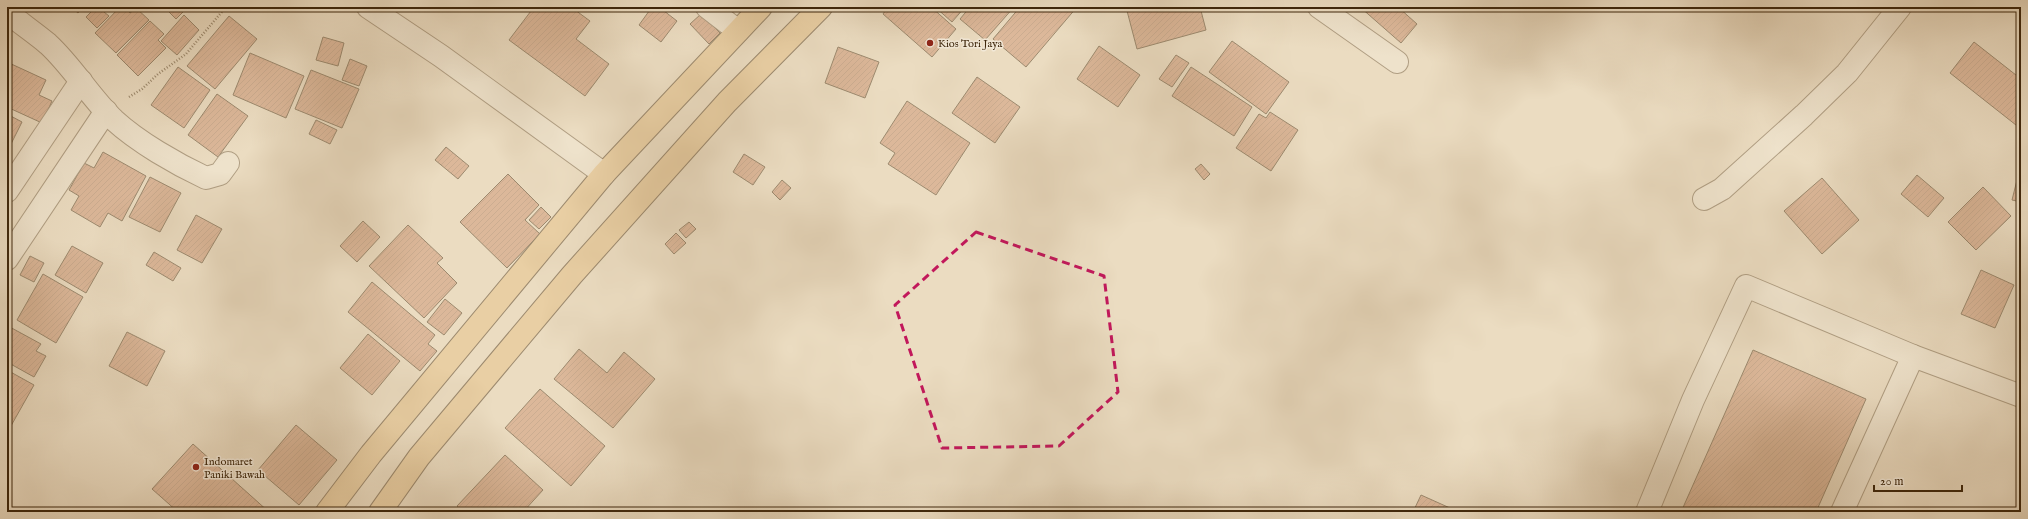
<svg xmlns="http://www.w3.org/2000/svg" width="2028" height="519" font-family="'IM FELL English',serif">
  <defs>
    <pattern id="building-hatch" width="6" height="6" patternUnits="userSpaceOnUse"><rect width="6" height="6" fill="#cb8d6c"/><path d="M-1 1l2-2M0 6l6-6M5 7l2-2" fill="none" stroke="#a67357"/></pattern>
  </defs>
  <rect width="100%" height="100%" fill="#ebdcc1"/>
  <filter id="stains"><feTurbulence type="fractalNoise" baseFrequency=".005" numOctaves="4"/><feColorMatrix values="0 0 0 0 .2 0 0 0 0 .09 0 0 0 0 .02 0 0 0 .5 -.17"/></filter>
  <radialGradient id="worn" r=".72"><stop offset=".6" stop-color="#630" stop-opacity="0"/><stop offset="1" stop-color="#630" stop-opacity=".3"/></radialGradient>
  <g fill="url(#building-hatch)" stroke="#3e270c">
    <polygon points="71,7 83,7 78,13"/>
    <polygon points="96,7 109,7 104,12 109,16 97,28 86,17"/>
    <polygon points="120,7 124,7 130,13 136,8 149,20 116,53 95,33"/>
    <polygon points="164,7 188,7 176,19"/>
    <polygon points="534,7 571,7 590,21 576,39 609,64 585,96 509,40"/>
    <polygon points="652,7 659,7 677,21 661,42 639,25"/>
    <polygon points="888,7 931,7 956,29 932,57 883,14"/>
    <polygon points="935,7 965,7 952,22"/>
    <polygon points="970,7 1014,7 985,40 960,19"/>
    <polygon points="1020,7 1077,7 1026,67 993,39"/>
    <polygon points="1126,7 1200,7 1206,30 1137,49"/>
    <polygon points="1360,7 1398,7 1417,24 1401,43"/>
    <polygon points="701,14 720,33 709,44 690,24"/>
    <polygon points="184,15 199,30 177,55 161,41"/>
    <polygon points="229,16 257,39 215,89 187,66"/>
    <polygon points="150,21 164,34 158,40 166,48 138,76 117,55"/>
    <polygon points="323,37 344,43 338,66 316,60"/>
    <polygon points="1232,41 1289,82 1266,114 1209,72"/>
    <polygon points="1974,42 2021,79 2021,129 1950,73"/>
    <polygon points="1099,46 1140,75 1118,107 1077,79"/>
    <polygon points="838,47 879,62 865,98 825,83"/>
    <polygon points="250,53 304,76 286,118 233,95"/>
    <polygon points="1176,55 1189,63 1172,87 1159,79"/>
    <polygon points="350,59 367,66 359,86 342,80"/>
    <polygon points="7,62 46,80 39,95 52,101 42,123 7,107"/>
    <polygon points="178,67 210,90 184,128 151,105"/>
    <polygon points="1191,67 1252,107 1234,136 1172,96"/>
    <polygon points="311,70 359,89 342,128 295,109"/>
    <polygon points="977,77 1020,107 995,143 952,113"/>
    <polygon points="217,94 248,116 218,157 188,135"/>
    <polygon points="907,101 970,143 936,195 888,164 895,153 880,143"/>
    <polygon points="1270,112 1298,130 1271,171 1236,148 1259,114 1266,118"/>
    <polygon points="7,114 22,122 7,152"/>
    <polygon points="316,120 337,130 330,144 309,134"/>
    <polygon points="446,147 469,166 458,179 435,160"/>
    <polygon points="103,152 146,176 122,221 108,213 100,227 71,210 79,196 69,190 84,163 94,168"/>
    <polygon points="744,154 765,167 753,185 733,172"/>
    <polygon points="1201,164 1210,174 1204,180 1195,169"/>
    <polygon points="508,174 539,205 525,220 540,234 507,268 460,222"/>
    <polygon points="1917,175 1944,198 1928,217 1901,194"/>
    <polygon points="2018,176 2021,177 2021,202 2012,200"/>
    <polygon points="150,177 181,193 160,232 129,217"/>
    <polygon points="1822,178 1859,220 1822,254 1784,211"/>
    <polygon points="782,180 791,188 780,200 772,192"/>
    <polygon points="1983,187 2011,216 1976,250 1948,222"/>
    <polygon points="541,207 551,217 539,229 529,220"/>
    <polygon points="196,215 222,229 202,263 177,250"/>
    <polygon points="363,221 380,237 357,262 340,246"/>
    <polygon points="689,222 696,229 686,238 679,230"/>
    <polygon points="408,225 443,258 437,263 457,283 424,318 369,266"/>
    <polygon points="676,233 686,243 674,254 665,244"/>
    <polygon points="72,246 103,263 86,293 55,275"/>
    <polygon points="154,252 181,268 173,281 146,265"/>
    <polygon points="30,256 44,263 34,282 20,275"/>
    <polygon points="1981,270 2014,285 1995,328 1961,314"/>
    <polygon points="43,274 83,297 56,343 17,320"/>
    <polygon points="372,282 435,335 428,344 437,351 420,371 348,312"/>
    <polygon points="445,299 462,313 444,335 427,322"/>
    <polygon points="8,326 41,344 36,351 46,356 34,377 7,362"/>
    <polygon points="127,332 165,351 147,386 109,366"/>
    <polygon points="368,334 400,361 372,395 340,368"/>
    <polygon points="579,349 607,373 624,352 655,379 613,428 554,379"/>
    <polygon points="1753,350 1866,399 1816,512 1681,512"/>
    <polygon points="7,370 34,385 7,433"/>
    <polygon points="540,389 605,446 571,486 505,428"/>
    <polygon points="296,425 337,460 299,505 258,470"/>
    <polygon points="193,444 269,512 178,512 152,489"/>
    <polygon points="505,455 543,490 523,512 464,512 457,506"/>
    <polygon points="1421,495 1450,508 1448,512 1413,512"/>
  </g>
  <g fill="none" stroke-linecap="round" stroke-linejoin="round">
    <defs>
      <g id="minor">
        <polyline points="368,7 441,56 604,174"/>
        <polyline points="707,7 738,31"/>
        <polyline points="1319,7 1397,62"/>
        <path d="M7,12C20,23 35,33 48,44C73,67 90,97 114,120C138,142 176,164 206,178L220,174L228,163"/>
        <polyline points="7,191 81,81"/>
        <polyline points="1704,199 1722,189 1804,115 1847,73 1900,7"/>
        <polyline points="7,259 106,111"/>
        <polyline points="1647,512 1693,400 1746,286 1913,356 2021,396"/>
        <polyline points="1842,512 1913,356"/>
      </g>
      <g id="trunk">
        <polyline points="327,512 371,454 604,174 761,7"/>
        <polyline points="380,512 419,457 572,275 727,102 821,7"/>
      </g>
    </defs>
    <use href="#minor" stroke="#695439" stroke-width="24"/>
    <use href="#trunk" stroke="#3e270c" stroke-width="24"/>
    <polyline stroke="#3e270c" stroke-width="2.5" stroke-dasharray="1 2" stroke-linecap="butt" points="129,97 142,89 158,74 186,54 226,7"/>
    <use href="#minor" stroke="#f2e8d7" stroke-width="22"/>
    <use href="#trunk" stroke="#e6be80" stroke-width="22"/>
  </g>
  <path d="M0 0H2028V519H0ZM976,232L1104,276L1118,392L1059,446L942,448L895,305Z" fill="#ebdcc1" fill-opacity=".55" fill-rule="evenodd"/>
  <path fill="none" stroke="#c2185b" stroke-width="3" stroke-dasharray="8 5" stroke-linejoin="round" d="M976,232L1104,276L1118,392L1059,446L942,448L895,305Z"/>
  <g fill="#8f2418" stroke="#f2e8d7" stroke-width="1.5">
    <circle cx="930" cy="43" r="4"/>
    <circle cx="196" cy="467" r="4"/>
  </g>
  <g text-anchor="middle" stroke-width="3" stroke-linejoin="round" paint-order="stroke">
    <g font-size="11" fill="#3e270c" stroke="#f2e8d7" text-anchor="start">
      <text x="938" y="47">Kios Tori Jaya</text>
      <text x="204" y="465">Indomaret<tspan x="204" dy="13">Paniki Bawah</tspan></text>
    </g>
  </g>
  <rect width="2028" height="519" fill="none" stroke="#ebdcc1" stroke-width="24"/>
  <rect x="8" y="8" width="2012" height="503" fill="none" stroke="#3e270c" stroke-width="2"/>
  <rect x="12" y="12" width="2004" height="495" fill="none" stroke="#3e270c"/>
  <path d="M1874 485v6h88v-6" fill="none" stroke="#3e270c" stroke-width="2"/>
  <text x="1880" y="485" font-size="12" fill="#3e270c" stroke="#f2e8d7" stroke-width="3" paint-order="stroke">20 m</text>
  <rect width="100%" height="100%" filter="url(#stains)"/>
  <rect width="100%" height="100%" fill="url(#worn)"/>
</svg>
